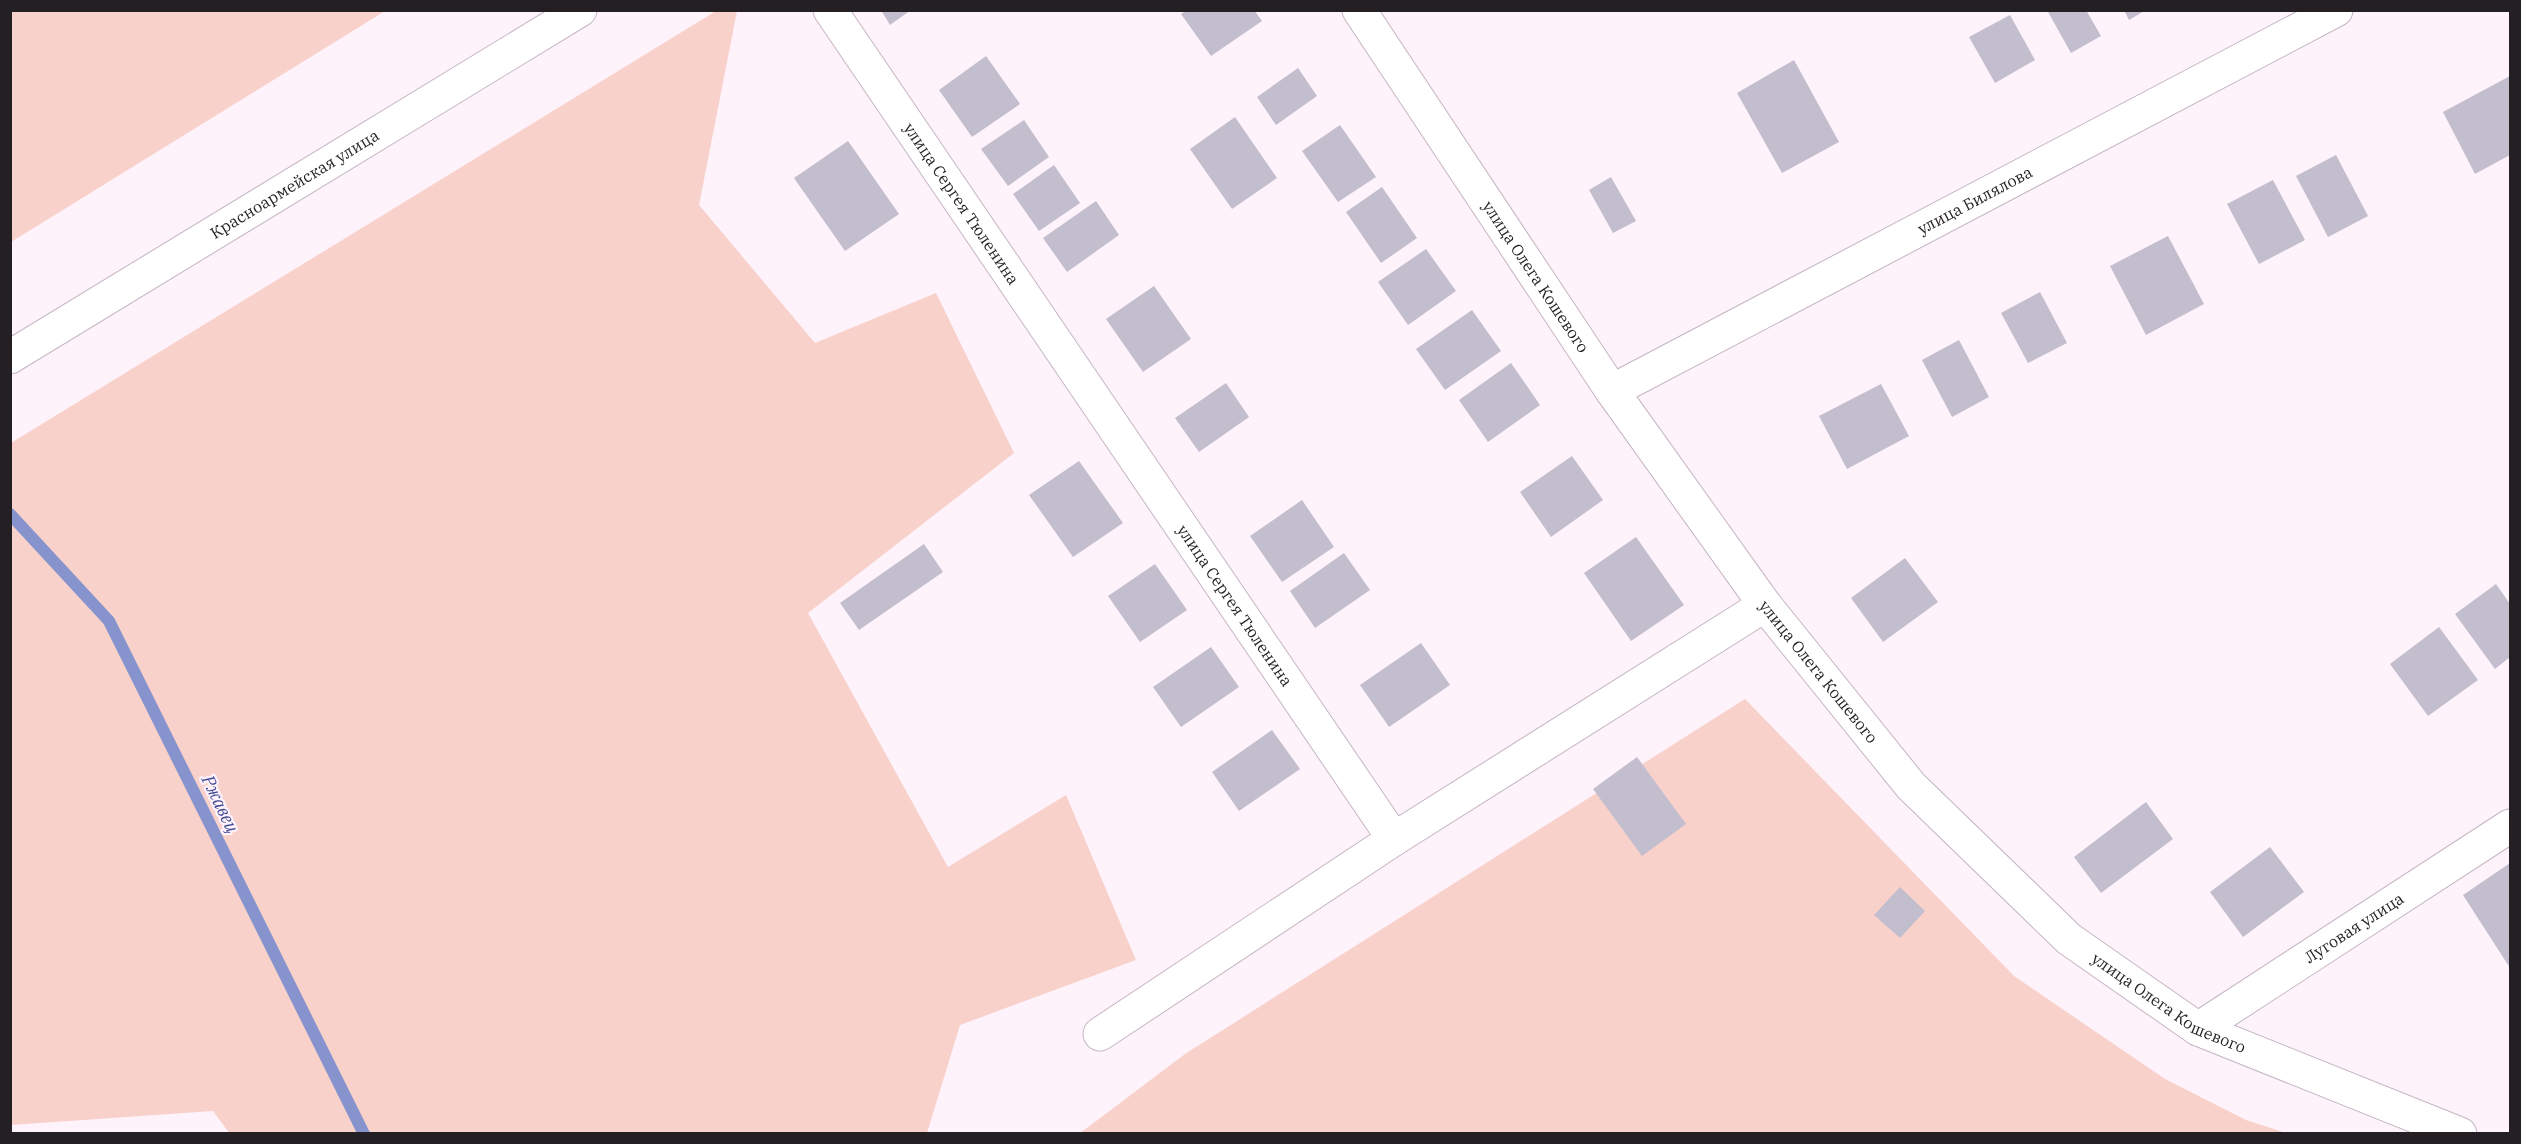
<svg xmlns="http://www.w3.org/2000/svg" width="2521" height="1144" font-family="'IBM Plex Serif',serif">
  <rect width="100%" height="100%" fill="#fef2fb"/>
  <g fill="#f9d1cb">
    <polygon points="11,10 385,10 385,11 11,242"/>
    <polygon points="716,11 737,11 699,205 815,343 936,293 1014,453 808,613 948,867 1066,795 1136,960 960,1025 927,1133 230,1134 213,1111 11,1125 11,443"/>
    <polygon points="1745,699 2014,976 2165,1079 2246,1120 2286,1133 1079,1134 1185,1054"/>
  </g>
  <g fill="none" stroke-linecap="round" stroke-linejoin="round">
    <polyline stroke="#8693cd" stroke-width="12" points="10,514 109,621 364,1134"/>
  </g>
  <g fill="#c3becd">
    <polygon points="881,10 911,10 890,25"/>
    <polygon points="1187,10 1254,10 1262,21 1211,56 1181,14"/>
    <polygon points="2047,10 2086,10 2101,36 2071,53"/>
    <polygon points="2124,10 2146,10 2129,20"/>
    <polygon points="2010,15 2035,60 1995,83 1969,37"/>
    <polygon points="986,56 1020,104 972,137 939,90"/>
    <polygon points="1794,60 1839,142 1782,173 1737,93"/>
    <polygon points="1298,68 1317,96 1276,125 1257,97"/>
    <polygon points="2510,76 2510,155 2475,174 2443,112"/>
    <polygon points="1235,117 1277,178 1232,209 1190,149"/>
    <polygon points="1024,120 1049,157 1008,186 981,149"/>
    <polygon points="1340,125 1376,177 1338,202 1302,151"/>
    <polygon points="848,141 899,214 845,251 794,178"/>
    <polygon points="2336,155 2368,216 2328,237 2296,176"/>
    <polygon points="1054,165 1080,203 1039,231 1013,194"/>
    <polygon points="1611,177 1636,221 1613,233 1589,190"/>
    <polygon points="2273,180 2305,240 2259,264 2227,204"/>
    <polygon points="1382,187 1417,238 1381,263 1346,212"/>
    <polygon points="1096,201 1119,235 1067,272 1043,238"/>
    <polygon points="2168,236 2204,304 2146,335 2110,266"/>
    <polygon points="1426,249 1456,291 1408,325 1378,282"/>
    <polygon points="1154,286 1191,339 1143,372 1106,319"/>
    <polygon points="2040,292 2067,343 2028,363 2001,313"/>
    <polygon points="1472,310 1501,351 1445,390 1416,349"/>
    <polygon points="1959,340 1989,397 1952,417 1922,360"/>
    <polygon points="1511,363 1540,405 1488,442 1459,400"/>
    <polygon points="1226,383 1249,417 1199,452 1175,418"/>
    <polygon points="1881,384 1909,436 1847,469 1819,416"/>
    <polygon points="1572,456 1603,500 1551,537 1520,492"/>
    <polygon points="1079,461 1123,523 1073,557 1029,495"/>
    <polygon points="1302,500 1334,547 1282,582 1250,536"/>
    <polygon points="1636,537 1684,605 1631,641 1584,573"/>
    <polygon points="924,544 943,572 859,630 840,603"/>
    <polygon points="1344,553 1370,590 1315,628 1290,591"/>
    <polygon points="1905,558 1938,602 1883,642 1851,598"/>
    <polygon points="1155,564 1187,610 1140,642 1108,596"/>
    <polygon points="2496,584 2510,604 2510,657 2495,669 2455,614"/>
    <polygon points="2439,627 2478,680 2428,716 2390,664"/>
    <polygon points="1421,643 1450,685 1389,727 1360,685"/>
    <polygon points="1211,647 1239,687 1181,727 1153,687"/>
    <polygon points="1272,730 1300,769 1239,811 1212,772"/>
    <polygon points="1637,757 1686,824 1642,856 1593,789"/>
    <polygon points="2146,802 2173,839 2101,893 2074,857"/>
    <polygon points="2270,847 2304,892 2243,937 2210,892"/>
    <polygon points="2510,863 2510,968 2463,895"/>
    <polygon points="1900,887 1925,911 1900,938 1874,915"/>
  </g>
  <g fill="none" stroke-linecap="round" stroke-linejoin="round">
    <defs>
      <g id="street">
        <path id="s1" d="M830,10L1394,839L1765,605"/>
        <path id="s2" d="M1359,10L1612,391L1765,605L1911,786L2069,939L2198,1029L2460,1134"/>
        <path id="s3" d="M1612,391L2336,10"/>
        <path id="s4" d="M2198,1029L2510,826"/>
        <polyline points="1100,1034 1394,839"/>
      </g>
      <g id="secondary">
        <path id="s5" d="M10,357L580,10"/>
      </g>
    </defs>
    <use href="#street" stroke="#c4b6c2" stroke-width="35"/>
    <use href="#secondary" stroke="#c4b6c2" stroke-width="35"/>
    <use href="#street" stroke="#fff" stroke-width="33"/>
    <use href="#secondary" stroke="#fff" stroke-width="33"/>
  </g>
  <g text-anchor="middle" stroke-width="4.5" stroke-linejoin="round" paint-order="stroke">
    <g font-size="16" fill="#241f23" stroke="#fef2fb">
      <text dy="6" stroke="none"><textPath href="#s5" startOffset="333">Красноармейская улица</textPath></text>
      <text dy="6" stroke="none"><textPath href="#s3" startOffset="410">улица Билялова</textPath></text>
      <text dy="6" stroke="none"><textPath href="#s1" startOffset="234">улица Сергея Тюленина</textPath></text>
      <text dy="6" stroke="none"><textPath href="#s2" startOffset="320">улица Олега Кошевого</textPath></text>
      <text dy="6" stroke="none"><textPath href="#s1" startOffset="720">улица Сергея Тюленина</textPath></text>
      <text dy="6" stroke="none"><textPath href="#s2" startOffset="806">улица Олега Кошевого</textPath></text>
      <text dy="6" stroke="none"><textPath href="#s4" startOffset="186">Луговая улица</textPath></text>
      <text dy="6" stroke="none"><textPath href="#s2" startOffset="1292">улица Олега Кошевого</textPath></text>
    </g>
    <g font-size="18" font-style="italic" fill="#404b93" stroke="#fef2fb">
      <text transform="translate(220 804) rotate(64)" y="6">Ржавец</text>
    </g>
  </g>
  <rect width="2521" height="1144" fill="none" stroke="#241f23" stroke-width="24"/>
</svg>
